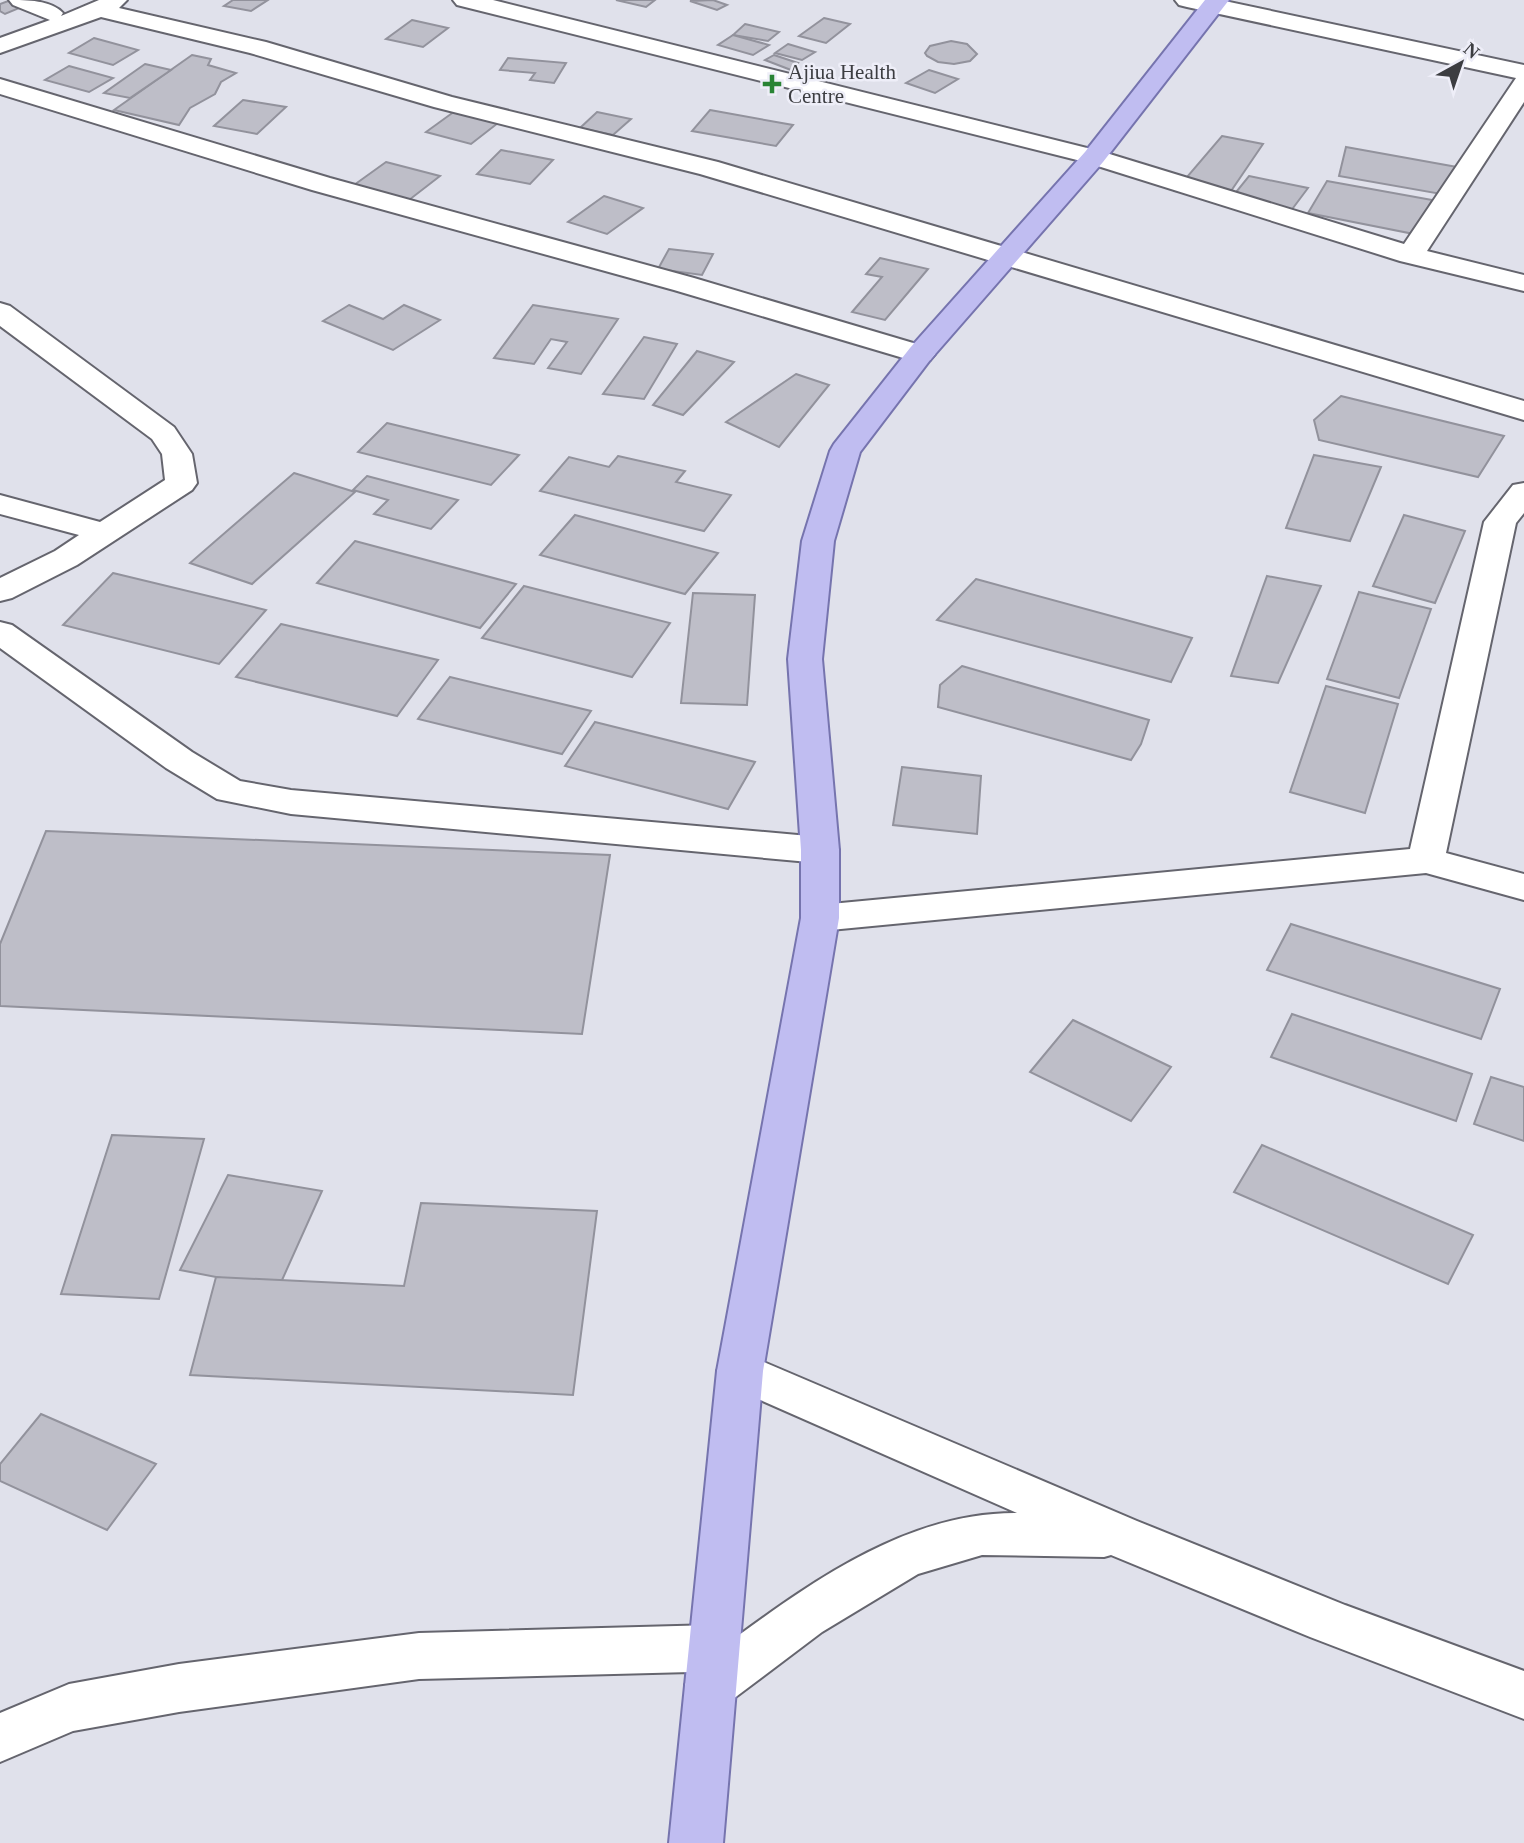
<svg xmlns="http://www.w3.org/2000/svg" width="1524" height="1843" font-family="'Times New Roman',serif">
  <rect width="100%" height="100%" fill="#e0e1eb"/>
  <g fill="#bebec8" stroke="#92929c" stroke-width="2">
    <polygon points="11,0 38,0 5,14 0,11 0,4"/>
    <polygon points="233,0 268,0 251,11 224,6"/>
    <polygon points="616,0 655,0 646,7"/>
    <polygon points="713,0 727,5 717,10 690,1"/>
    <polygon points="824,18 850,24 826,43 799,36"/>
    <polygon points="412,20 448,28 423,47 386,39"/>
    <polygon points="745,24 779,32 768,41 733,35"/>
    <polygon points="733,35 769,45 753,55 718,45"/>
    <polygon points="94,38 138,50 113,65 69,53"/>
    <polygon points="951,41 967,44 977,54 970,61 954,64 938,62 927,56 925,53 930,46"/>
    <polygon points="788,44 815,52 802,60 775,53"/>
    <polygon points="192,55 211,59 208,65 236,73 221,82 215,94 190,108 179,125 114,110"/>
    <polygon points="774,55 798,63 791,70 765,60"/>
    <polygon points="508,58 566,63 554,83 530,80 535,73 500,70"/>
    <polygon points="145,64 171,70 130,98 104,93"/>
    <polygon points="69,66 113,78 89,92 45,80"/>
    <polygon points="929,70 958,79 935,93 906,83"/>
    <polygon points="243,100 286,107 257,134 214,126"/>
    <polygon points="710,110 793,125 776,146 692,131"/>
    <polygon points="455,111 498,123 471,144 426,132"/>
    <polygon points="597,112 631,119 613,135 580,128"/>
    <polygon points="1222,136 1263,144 1229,194 1175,191"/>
    <polygon points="1346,147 1457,167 1441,194 1339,176"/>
    <polygon points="501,150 553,160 530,184 477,174"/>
    <polygon points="386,162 440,176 409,200 354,185"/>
    <polygon points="1249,176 1308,188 1290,212 1228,202"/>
    <polygon points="1327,181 1432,200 1414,234 1308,213"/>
    <polygon points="604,196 643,208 607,234 568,222"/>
    <polygon points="669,249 713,254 702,275 658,269"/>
    <polygon points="880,258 928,269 885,320 852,312 882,277 866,274"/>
    <polygon points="349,305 383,319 404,305 440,320 393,350 323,321"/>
    <polygon points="533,305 618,319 581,374 548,368 567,342 551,339 534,364 494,358"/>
    <polygon points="644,337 677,344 644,399 603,394"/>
    <polygon points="697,351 734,362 683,415 653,405"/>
    <polygon points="796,374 829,385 779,447 726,422"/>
    <polygon points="1341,396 1504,436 1478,477 1319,440 1314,420"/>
    <polygon points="387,423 519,455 491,485 358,452"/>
    <polygon points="1314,455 1381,467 1350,541 1286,528"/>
    <polygon points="618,456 685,471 676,482 731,495 704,531 540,491 569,457 609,467"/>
    <polygon points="294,473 355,492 252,584 190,563"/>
    <polygon points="367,476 458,500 431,529 374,514 388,500 353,490"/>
    <polygon points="575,515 718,553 685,594 540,555"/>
    <polygon points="1404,515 1465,531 1435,603 1373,586"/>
    <polygon points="355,541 516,584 480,628 317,583"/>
    <polygon points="113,573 266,610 219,664 63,625"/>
    <polygon points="1267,576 1321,586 1278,683 1231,676"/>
    <polygon points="976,579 1192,638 1171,682 937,620"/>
    <polygon points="524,586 670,623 632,677 482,638"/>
    <polygon points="1359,592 1431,609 1399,698 1327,679"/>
    <polygon points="693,593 755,595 747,705 681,703"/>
    <polygon points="281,624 438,660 397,716 236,677"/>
    <polygon points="962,666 1149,720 1141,744 1131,760 938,707 940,685"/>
    <polygon points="450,677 591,711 562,754 418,719"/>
    <polygon points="1326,686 1398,704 1365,813 1290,792"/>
    <polygon points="595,722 755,762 728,809 565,766"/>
    <polygon points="902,767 981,776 977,834 893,825"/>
    <polygon points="46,831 610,855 582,1034 0,1006 0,944"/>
    <polygon points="1291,924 1500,989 1481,1039 1267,970"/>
    <polygon points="1292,1014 1472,1074 1456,1121 1271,1057"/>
    <polygon points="1073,1020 1171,1067 1131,1121 1030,1072"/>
    <polygon points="1491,1077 1524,1087 1524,1141 1474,1124"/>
    <polygon points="112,1135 204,1139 159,1299 61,1294"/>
    <polygon points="1262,1145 1473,1235 1448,1284 1234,1192"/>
    <polygon points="228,1175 322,1191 278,1289 180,1270"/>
    <polygon points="421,1203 597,1211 573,1395 190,1375 216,1277 404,1286"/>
    <polygon points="41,1414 156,1464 107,1530 0,1481 0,1464"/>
  </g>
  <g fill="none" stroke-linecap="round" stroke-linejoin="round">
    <defs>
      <g id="minor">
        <path d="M9,0C27,0 51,0 63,13L61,16L99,0H127L119,8L266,42L452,97L718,162L1524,401V420L700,174L434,107L250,53L101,17L0,53V38L50,20L13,5Z"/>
        <polygon points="453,0 493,0 1103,152 1404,244 1516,78 1187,7 1179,5 1175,0 1220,0 1524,65 1524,102 1427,251 1524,275 1524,291 1400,261 1085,162 457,5"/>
        <polygon points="0,79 330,178 694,278 930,348 935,354 930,360 920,363 910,360 674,290 312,190 0,94"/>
        <polygon points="0,303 10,306 174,427 192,454 197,483 192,490 77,565 12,598 0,601 0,578 55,551 79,535 0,514 0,495 100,522 165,480 162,454 152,439 0,326"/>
        <polygon points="1524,483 1524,513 1516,523 1446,853 1524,874 1524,900 1426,873 820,931 806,927 801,918 806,909 820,905 1410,849 1484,522 1513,485"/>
        <polygon points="0,622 12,625 192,752 240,781 291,790 820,837 833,841 839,850 833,859 820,863 291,814 217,799 166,768 0,648"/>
        <path d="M740,1352L1137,1521L1345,1605L1524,1671V1719L1310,1637L1111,1555L1104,1557L982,1555L918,1574L822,1632L729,1702L711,1709L693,1702L685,1685L691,1672L419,1679L179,1712L73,1731L0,1762V1713L69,1684L179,1664L419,1633L714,1625L732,1632L735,1638C817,1578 911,1512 1017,1513L724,1384L717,1371L724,1358Z"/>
      </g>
      <polygon id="major" points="1205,0 1229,0 1103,162 930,360 860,452 834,541 822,659 839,850 839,918 763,1371 723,1843 669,1843 717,1371 801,918 801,850 788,659 802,541 830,451 834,444 910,348 1085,152"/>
    </defs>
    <use href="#minor" stroke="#65656e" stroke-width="4"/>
    <use href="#major" stroke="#7674ae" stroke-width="4"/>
    <use href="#minor" fill="#fff" fill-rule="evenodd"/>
    <use href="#major" fill="#c0bdf1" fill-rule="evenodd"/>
  </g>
  <path fill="#298434" stroke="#eeeef8" stroke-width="2.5" d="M768.5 73.5h7v7h7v7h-7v7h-7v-7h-7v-7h7z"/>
  <g text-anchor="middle" stroke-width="5" stroke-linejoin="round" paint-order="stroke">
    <g font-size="21" fill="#3c3d41" stroke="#eeeef8" text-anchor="start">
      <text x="788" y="79">Ajiua Health<tspan x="788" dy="24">Centre</tspan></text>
    </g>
  </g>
  <g transform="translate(1461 63) rotate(40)" stroke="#eeeef8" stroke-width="5" paint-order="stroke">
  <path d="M0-5L12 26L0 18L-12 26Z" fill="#3c3d41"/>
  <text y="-10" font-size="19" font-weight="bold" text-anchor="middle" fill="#3c3d41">N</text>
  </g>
</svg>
